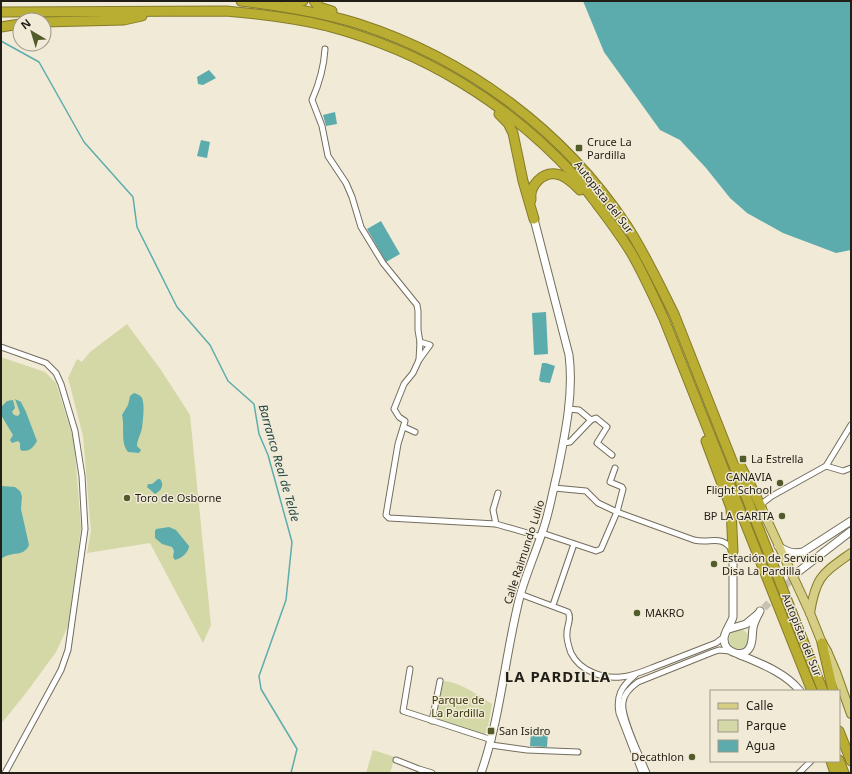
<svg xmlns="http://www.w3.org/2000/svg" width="852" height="774" font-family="'Noto Sans',sans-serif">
  <rect width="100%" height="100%" fill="#f1ead7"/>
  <g fill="#d4d8a6">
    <polygon points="127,324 161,370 190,415 211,625 203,643 150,543 87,553 91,531 83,436 68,378 77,359 82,362 90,352"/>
    <polygon points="1,357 45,372 56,383 74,441 81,528 68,626 56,652 26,693 1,724"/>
    <circle cx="739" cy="639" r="10"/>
    <path d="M443,681C458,681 480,696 492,704L487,732L483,735L439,721L436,716Z"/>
    <polygon points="373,750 395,757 390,773 366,773"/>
  </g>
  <g fill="#5dacad">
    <polygon points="583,1 851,1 851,250 836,253 783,233 747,213 730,198 706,168 680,140 660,130 604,52"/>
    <polygon points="209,70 216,78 203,85 198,84 197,77"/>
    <polygon points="335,112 337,124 326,126 323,115"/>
    <polygon points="201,140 210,142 207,158 197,156"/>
    <polygon points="381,221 400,254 386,262 367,229"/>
    <polygon points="546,312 548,354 534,355 532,313"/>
    <polygon points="542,363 546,363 555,366 550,383 541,382 539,380"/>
    <path d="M134,393C137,394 140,395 142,398C145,405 143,420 142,428C141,434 137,440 137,446L141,450L139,453L128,452C120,442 125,427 122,415L128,405L130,396Z"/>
    <path d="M15,399L21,402L26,412L37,441C33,448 30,451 22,451L20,449V443L18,441L12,443L10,440L13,435L1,415L2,406L7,401L13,400L15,408L12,412L14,415L18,416L20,413Z"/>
    <path d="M158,479H160C165,485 161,491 155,494L147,487L148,484H152Z"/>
    <path d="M1,484L2,486L15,487L20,491L22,496L21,509L29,545C23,558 13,550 1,559Z"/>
    <path d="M169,527L176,530L189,546C189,552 181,559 175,560L173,557L174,551L172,547L162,544L155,538V531L156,529Z"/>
    <polygon points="531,731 548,732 547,747 530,746"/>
  </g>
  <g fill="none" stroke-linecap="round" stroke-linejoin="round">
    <polyline stroke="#5dacad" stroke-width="1.5" points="1,41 39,62 84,142 133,197 137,227 177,307 210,345 228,381 254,404 259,434 268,455 292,542 286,600 259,676 261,689 297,749 291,773"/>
    <polyline stroke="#c7c1b1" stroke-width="7" stroke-dasharray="7 3.5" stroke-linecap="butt" points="764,608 797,574"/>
    <defs>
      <g id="street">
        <path d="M325,49C324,67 319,84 312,100L322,126L328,156L346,183L352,197L361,227L383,263L417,305L418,311V330L420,342L419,360L413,373L404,384L394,409L399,417L405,421L398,444L386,515L389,518L496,524L541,537"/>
        <polyline points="1,347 46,363 56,373 61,384 75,431 82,476 85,529 68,650 61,670 5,773"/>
        <polyline points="419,360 430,345 420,342"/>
        <polyline points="568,409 579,410 591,420"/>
        <polyline points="591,420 596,418 607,427 597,443 612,455"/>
        <polyline points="404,427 415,432"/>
        <polyline points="564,443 570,442 591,420"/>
        <polyline points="826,466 843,471 851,468"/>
        <path d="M554,488L586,491L598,503L617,512L694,540C710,544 722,534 732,550"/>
        <polyline points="761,507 764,502 772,496 826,466 851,425"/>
        <polyline points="496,524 493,510 498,493"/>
        <polyline points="542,533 596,551 601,549 617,512 623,489 622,487 610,482 615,468"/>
        <path d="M520,594L568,612C572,618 567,626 567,632C566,640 569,647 571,653C580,671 603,679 621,677C635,676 648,669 662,664C680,657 698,650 716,643L724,637"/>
        <polyline points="553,605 574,544"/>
        <polyline points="410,669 403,711 492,740"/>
        <path d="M635,675C621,687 616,696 619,713L642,773"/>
        <polyline points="432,721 440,681"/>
        <polyline points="491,745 527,750 578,752"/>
        <polyline points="396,760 419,769 432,773"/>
        <path d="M647,773C641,758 620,716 623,702C624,693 631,687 638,682L713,652L719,650L730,651"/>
        <polyline points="799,773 811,761"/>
      </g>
      <g id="secondary">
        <path d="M778,546C787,552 793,554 803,552L851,521"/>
        <path d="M733,551V617C731,624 724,632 724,639C724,653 744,659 750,647C753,641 752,634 753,628C754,622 757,617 760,611"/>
        <polyline points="798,572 851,531"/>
        <polyline points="729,629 746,624 758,614"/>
        <path d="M738,654C759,663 785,672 800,691"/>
        <path d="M481,773C501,716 505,654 520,596C526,574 535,554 542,533C549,514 552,494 557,474C565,435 574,394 569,355L534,219"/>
      </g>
      <g id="primary">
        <polyline points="761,507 810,613 822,643 827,651 836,672 851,714"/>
        <path d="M810,613C816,576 822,574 851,553"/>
      </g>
      <g id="highway">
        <path d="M241,1C281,6 321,12 359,24C467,59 564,131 627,226C645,254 659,284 674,314L823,691"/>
        <polyline points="314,1 319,7 332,11"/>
        <polyline points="287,2 295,3 303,1"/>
        <path d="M1,12L226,11C260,14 294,18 327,26C423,51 508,103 575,176C583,185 590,195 597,204C609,220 622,237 632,254C644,275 654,297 664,319L812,691"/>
        <polyline points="44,22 124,20 142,16"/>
        <polyline points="1,27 20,24"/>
        <polyline points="499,114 508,123 513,133 523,181 534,219"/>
        <path d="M531,200C529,186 542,172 556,174C566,175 574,184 580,190"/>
        <polyline points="706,441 731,508 733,551"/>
        <polyline points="741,467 755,494 761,507"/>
        <polyline points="822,643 833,691"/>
        <polyline points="839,731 851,761"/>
        <polyline points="839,760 844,773"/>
        <polyline points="831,761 835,773"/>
      </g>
    </defs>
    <use href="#street" stroke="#736d5c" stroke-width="7"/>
    <use href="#secondary" stroke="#736d5c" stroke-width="9"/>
    <use href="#primary" stroke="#847b29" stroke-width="10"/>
    <use href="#highway" stroke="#847b29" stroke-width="11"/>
    <use href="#street" stroke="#fff" stroke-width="5"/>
    <use href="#secondary" stroke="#fff" stroke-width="7"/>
    <use href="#primary" stroke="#d5ce84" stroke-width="8"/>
    <use href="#highway" stroke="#b9ad32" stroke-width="9"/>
  </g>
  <g fill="#525b2a" stroke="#f1ead7" stroke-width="1.5">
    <rect x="575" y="144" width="8" height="8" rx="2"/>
    <rect x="739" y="455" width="8" height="8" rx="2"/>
    <circle cx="780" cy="483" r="4"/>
    <circle cx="127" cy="498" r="4"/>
    <circle cx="782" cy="516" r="4"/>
    <circle cx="714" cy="564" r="4"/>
    <circle cx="637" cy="613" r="4"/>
    <rect x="487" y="727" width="8" height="8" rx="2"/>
    <circle cx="692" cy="757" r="4"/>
  </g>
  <g text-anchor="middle" stroke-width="3" stroke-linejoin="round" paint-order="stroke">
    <g font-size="11" fill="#211e17" stroke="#f1ead7" text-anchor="start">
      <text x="587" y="146">Cruce La<tspan x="587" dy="13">Pardilla</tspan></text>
      <text x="751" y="463">La Estrella</text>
      <text x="772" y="481" text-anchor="end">CANAVIA<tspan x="772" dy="13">Flight School</tspan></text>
      <text x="135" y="502">Toro de Osborne</text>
      <text x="774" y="520" text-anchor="end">BP LA GARITA</text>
      <text x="722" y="562">Estación de Servicio<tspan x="722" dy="13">Disa La Pardilla</tspan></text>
      <text x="645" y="617">MAKRO</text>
      <text x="499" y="735">San Isidro</text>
      <text x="684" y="761" text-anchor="end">Decathlon</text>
    </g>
    <g font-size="11" fill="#211e17" stroke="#f1ead7">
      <text transform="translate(604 197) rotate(52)" y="4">Autopista del Sur</text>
      <text transform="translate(524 552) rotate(-72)" y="4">Calle Raimundo Lulio</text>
      <text transform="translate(802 635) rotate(68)" y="4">Autopista del Sur</text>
    </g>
    <g font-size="11" fill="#353707" stroke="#f1ead7">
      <text x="458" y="704">Parque de<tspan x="458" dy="13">La Pardilla</tspan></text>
    </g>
    <g font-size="12" font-style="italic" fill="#224848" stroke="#f1ead7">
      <text transform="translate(279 463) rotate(74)" y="4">Barranco Real de Telde</text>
    </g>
    <g font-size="15" font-weight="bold" letter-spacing="1" fill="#211e17" stroke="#f1ead7">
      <text x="558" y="682">LA PARDILLA</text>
    </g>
  </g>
  <rect width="852" height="774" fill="none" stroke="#211e17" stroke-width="4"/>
  <rect x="710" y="690" width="130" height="72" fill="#f1ead7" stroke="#9e988a"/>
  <rect x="718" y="703" width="20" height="6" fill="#d5ce84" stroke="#9e988a"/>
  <text x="746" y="710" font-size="12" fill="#211e17">Calle</text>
  <rect x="718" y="720" width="20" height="12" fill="#d4d8a6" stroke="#9e988a"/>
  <text x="746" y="730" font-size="12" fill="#211e17">Parque</text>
  <rect x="718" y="740" width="20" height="12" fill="#5dacad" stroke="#9e988a"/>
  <text x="746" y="750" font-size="12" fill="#211e17">Agua</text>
  <g transform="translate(32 32) rotate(322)"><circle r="19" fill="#f1ead7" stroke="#9e988a"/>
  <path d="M0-3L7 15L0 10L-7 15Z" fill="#525b2a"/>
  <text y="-6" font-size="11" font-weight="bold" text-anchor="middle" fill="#211e17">N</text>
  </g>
</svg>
